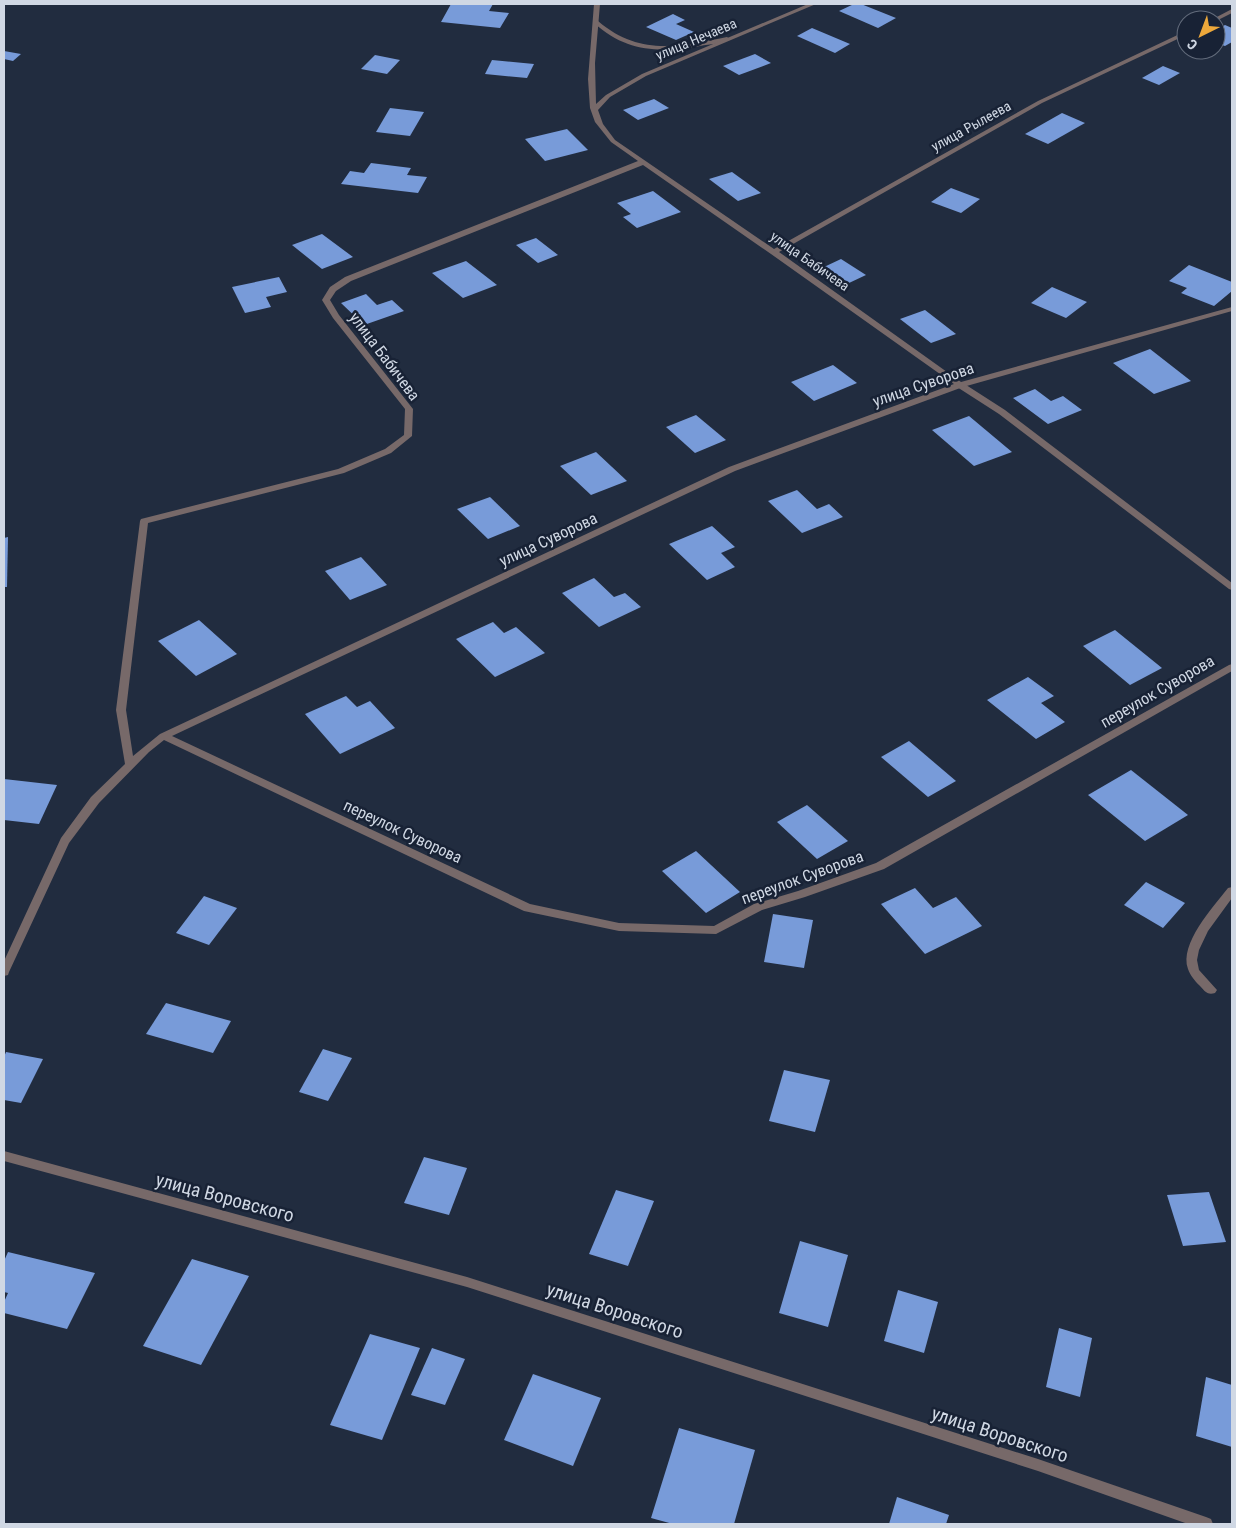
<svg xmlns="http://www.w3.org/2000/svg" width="1236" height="1528" font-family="'Roboto Condensed',sans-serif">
  <rect width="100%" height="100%" fill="#212c3f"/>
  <g fill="#789bd9">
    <polygon points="451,4 493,4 489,11 509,13 500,28 441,22"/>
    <polygon points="854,4 861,4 896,18 878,28 839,11"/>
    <polygon points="673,14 685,20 676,24 694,32 676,40 646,27"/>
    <polygon points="1225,25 1232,28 1232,42 1225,46 1216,43 1216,30"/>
    <polygon points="812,28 850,44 835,53 797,36"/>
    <polygon points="4,51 21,54 13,61 4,59"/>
    <polygon points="755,54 771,63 739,75 723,66"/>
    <polygon points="375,55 400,60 387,74 361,69"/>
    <polygon points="492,60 534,64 527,78 485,74"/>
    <polygon points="1163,66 1180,73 1159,85 1142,78"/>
    <polygon points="654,99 669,108 638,120 623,110"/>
    <polygon points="390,108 424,112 410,136 376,132"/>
    <polygon points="1062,113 1085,123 1048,144 1025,134"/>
    <polygon points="567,129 588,150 545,161 525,139"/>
    <polygon points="371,163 411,168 407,175 427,177 418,193 341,184 350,171 364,173"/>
    <polygon points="732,172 761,193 738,201 709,179"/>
    <polygon points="951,188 980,199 961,213 931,202"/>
    <polygon points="653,191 681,212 637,228 623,217 631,214 617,203"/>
    <polygon points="322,234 353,257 322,269 292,245"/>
    <polygon points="536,238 558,255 538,263 516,245"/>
    <polygon points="841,259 866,275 849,283 824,267"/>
    <polygon points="466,261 497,285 463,298 432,273"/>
    <polygon points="1189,265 1232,282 1232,291 1214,306 1181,293 1187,288 1169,281"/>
    <polygon points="279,277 287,292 266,297 271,307 245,313 232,287"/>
    <polygon points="1052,287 1087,302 1066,318 1031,303"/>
    <polygon points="366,294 377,305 392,300 404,311 364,325 341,303"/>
    <polygon points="925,310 956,334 931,343 900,319"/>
    <polygon points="1150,349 1191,381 1154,394 1113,363"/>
    <polygon points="833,365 857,383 814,401 791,382"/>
    <polygon points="1035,389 1051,401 1063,396 1082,410 1048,424 1013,398"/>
    <polygon points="696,415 726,440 695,453 666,427"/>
    <polygon points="969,416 1012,452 974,466 932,430"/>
    <polygon points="596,452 627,481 591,495 560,466"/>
    <polygon points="797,490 817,509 829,504 843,517 802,533 768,501"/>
    <polygon points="490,497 520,526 488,539 457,509"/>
    <polygon points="712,526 735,547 721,553 735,567 707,580 669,544"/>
    <polygon points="8,537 7,587 4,587 4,538"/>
    <polygon points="361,557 387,585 350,600 325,571"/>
    <polygon points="594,578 614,597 625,593 641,607 599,627 562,593"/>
    <polygon points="199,620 237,654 196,676 158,641"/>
    <polygon points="493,622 504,633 516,627 545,653 495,677 456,639"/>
    <polygon points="1115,630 1162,668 1130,685 1083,646"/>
    <polygon points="1028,677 1054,696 1041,703 1065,722 1036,739 987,700"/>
    <polygon points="346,696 357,707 370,701 395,728 340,754 305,714"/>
    <polygon points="909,741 956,781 928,797 881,757"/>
    <polygon points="1131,770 1188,815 1145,841 1088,795"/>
    <polygon points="4,779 57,785 39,824 4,820"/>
    <polygon points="807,805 848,841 817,859 777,822"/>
    <polygon points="696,851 740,892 706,913 662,871"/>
    <polygon points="1146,882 1185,903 1163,928 1124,905"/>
    <polygon points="915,888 933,908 956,897 982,926 925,954 881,904"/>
    <polygon points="204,896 237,908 209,945 176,933"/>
    <polygon points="773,914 813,920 804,968 764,962"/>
    <polygon points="166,1003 231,1021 213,1053 146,1034"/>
    <polygon points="323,1049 352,1058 328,1101 299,1092"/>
    <polygon points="6,1052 43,1059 21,1103 4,1100 4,1057"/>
    <polygon points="784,1070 830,1080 815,1132 769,1121"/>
    <polygon points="424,1157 467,1168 449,1215 404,1203"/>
    <polygon points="616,1190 654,1201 628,1266 589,1254"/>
    <polygon points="1209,1192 1226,1242 1183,1246 1167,1195"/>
    <polygon points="800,1241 848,1255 828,1327 779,1313"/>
    <polygon points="8,1252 95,1273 67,1329 4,1313 4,1302 8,1293 4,1292 4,1261"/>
    <polygon points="192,1259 249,1276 201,1365 143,1346"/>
    <polygon points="898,1290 938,1302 924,1353 884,1341"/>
    <polygon points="1059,1328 1092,1338 1080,1397 1046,1387"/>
    <polygon points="370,1334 420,1348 382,1440 330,1425"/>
    <polygon points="432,1348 465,1359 445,1405 411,1395"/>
    <polygon points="533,1374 601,1398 573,1466 504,1440"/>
    <polygon points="1206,1377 1232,1385 1232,1447 1196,1436"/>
    <polygon points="679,1428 755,1450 734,1524 673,1524 651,1518"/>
    <polygon points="897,1497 949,1515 946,1524 889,1524"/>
  </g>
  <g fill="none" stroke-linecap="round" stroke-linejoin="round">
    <g fill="#776969" fill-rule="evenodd">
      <path d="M594,21H598C639,56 678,47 727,37L730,39C722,44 710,44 700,46C659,53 626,52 594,23Z"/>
      <polygon points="957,383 963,383 1005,410 1232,583 1232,590 1229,589 999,414 957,387"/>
    </g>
    <g fill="#776969" fill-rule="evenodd">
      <path d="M594,4H600L595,63L596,104L606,95L642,74L808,4H816L646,76L610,97L598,110L603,124L615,140L774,249L1038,101L1186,31V35L1042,103L779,252L961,382L1232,307V311L963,387L735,471L172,736L530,904L619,923L714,926L754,904L798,891L876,863L1229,665L1232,664V671L884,869L805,897L762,910L716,934L619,931L524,911L164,740L149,752L99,803L69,843L9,972L8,975L4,976V961L61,838L91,797L125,764L116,710L140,521L141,519L338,469L385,449L404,435L405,409L333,318L322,300L330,287L345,277L638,161L611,142L595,122L590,108L588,79ZM643,165L771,254L954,384L729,467L160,734L133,756L126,710L148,523L344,473L391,453L412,436L413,409L339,315L330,300L336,291L351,281Z"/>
      <polygon points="1232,9 1232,13 1216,21 1216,20 1211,20"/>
      <path d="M1232,887V898L1208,931L1199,950L1197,960L1199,970L1217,990L1215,993C1207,996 1204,990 1199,985C1195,981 1190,975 1188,969C1179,944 1213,907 1228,888Z"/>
      <polygon points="4,1151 467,1277 1038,1459 1206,1517 1211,1519 1213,1524 1188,1524 1038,1471 467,1287 4,1161"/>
    </g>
  </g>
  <g text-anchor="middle" stroke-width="5" stroke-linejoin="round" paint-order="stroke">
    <g font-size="14" fill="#d0d8e4" stroke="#182235">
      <text transform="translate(696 39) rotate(-23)" y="5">улица Нечаева</text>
      <text transform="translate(971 126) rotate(-29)" y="5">улица Рылеева</text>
      <text transform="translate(810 261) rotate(35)" y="5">улица Бабичева</text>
    </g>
    <g font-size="16" fill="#d0d8e4" stroke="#182235">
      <text transform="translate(385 356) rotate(53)" y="6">улица Бабичева</text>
      <text transform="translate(923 384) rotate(-19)" y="6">улица Суворова</text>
      <text transform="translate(548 539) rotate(-25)" y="6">улица Суворова</text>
      <text transform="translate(1157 691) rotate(-30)" y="6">переулок Суворова</text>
      <text transform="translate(403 831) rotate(25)" y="6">переулок Суворова</text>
      <text transform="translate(802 877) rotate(-20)" y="6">переулок Суворова</text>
    </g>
    <g font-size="19" fill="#d0d8e4" stroke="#182235">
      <text transform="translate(225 1197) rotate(15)" y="7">улица Воровского</text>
      <text transform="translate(615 1310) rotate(18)" y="7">улица Воровского</text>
      <text transform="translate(1000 1434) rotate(18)" y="7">улица Воровского</text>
    </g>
  </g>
  <rect width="1236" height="1528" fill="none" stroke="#d0d8e4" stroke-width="10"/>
  <g transform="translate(1201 35) rotate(222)"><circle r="24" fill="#182235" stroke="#626b7b"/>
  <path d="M0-4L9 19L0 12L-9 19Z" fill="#eda83b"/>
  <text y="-8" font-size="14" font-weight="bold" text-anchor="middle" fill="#d0d8e4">С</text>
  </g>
</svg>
